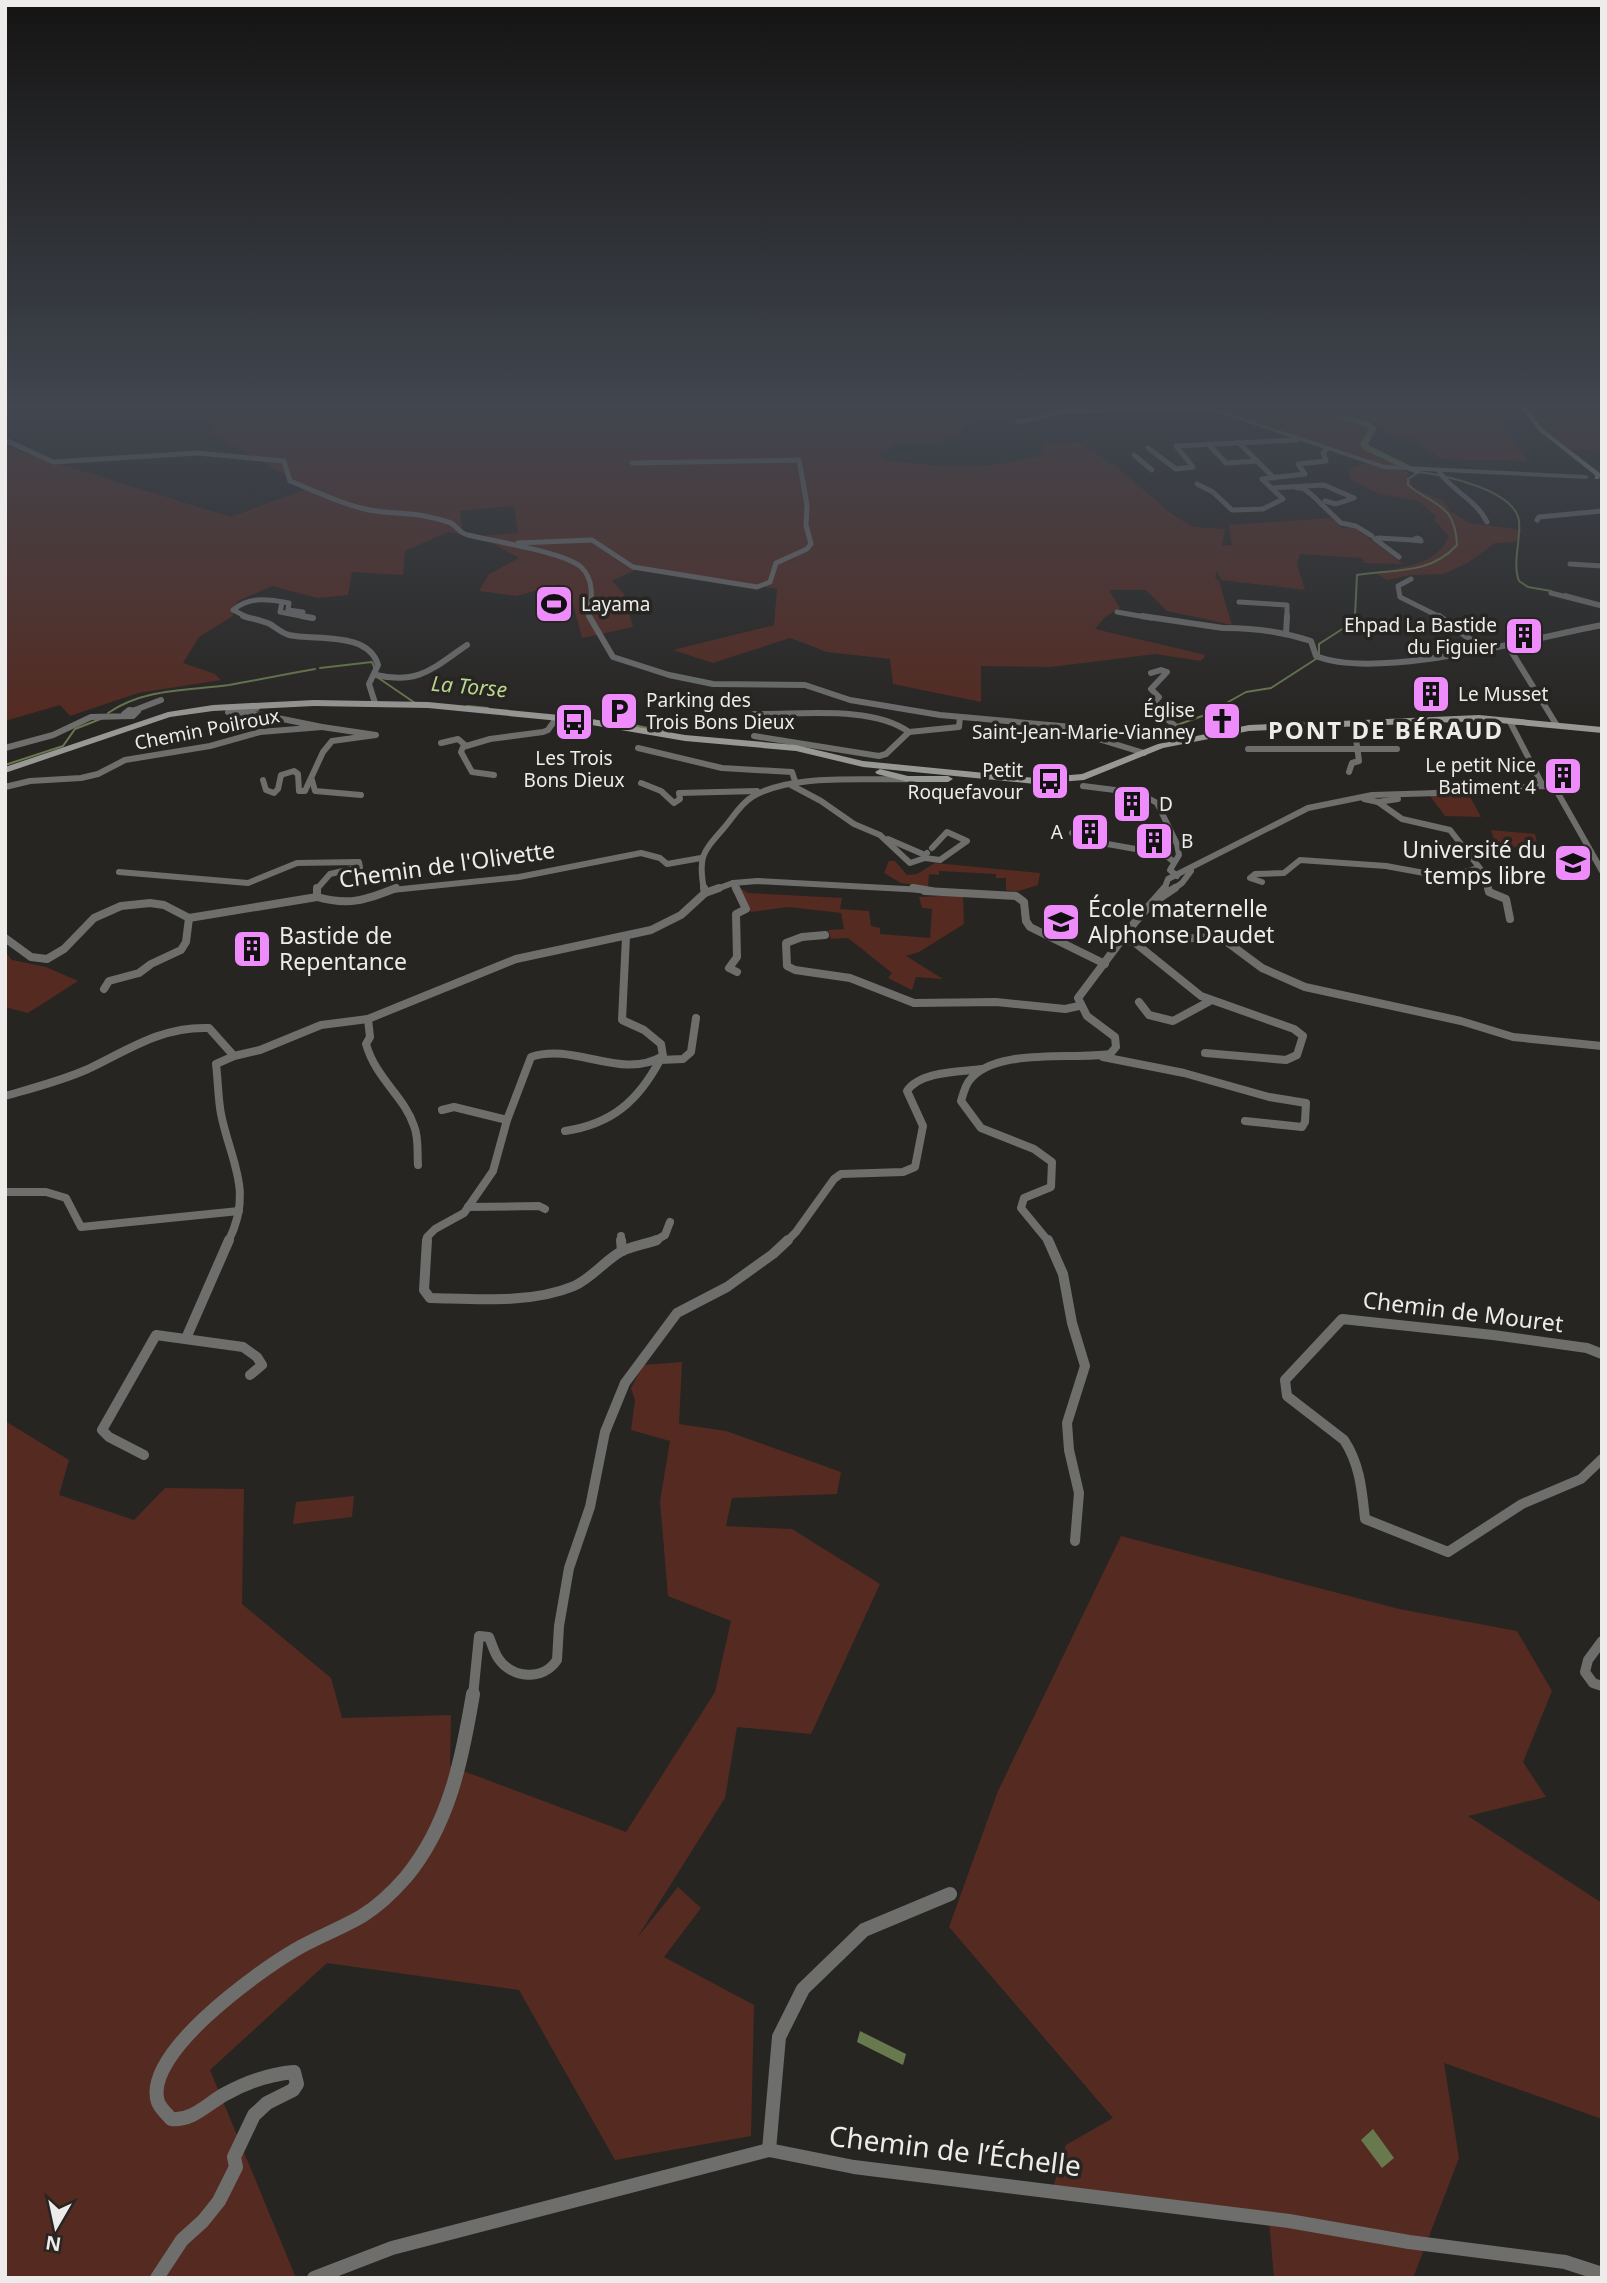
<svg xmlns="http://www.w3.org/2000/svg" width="1607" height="2283" font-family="'Noto Sans',sans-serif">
  <rect width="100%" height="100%" fill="#272522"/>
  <g fill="#552a21">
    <path d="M205,406H987L1000,415L963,426L961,434L935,444L897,443L878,454L885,460C936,467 994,471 1044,454L1043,443L1078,442L1117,467L1173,515L1193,527L1225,529L1222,546L1232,545L1229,525L1331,518L1342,528L1354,527L1403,564L1364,563L1362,558L1300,554L1297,564L1305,590L1221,580L1217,571L1215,577L1219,581L1232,625L1167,611L1146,590H1109L1120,608L1105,617L1095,629L1206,655L1201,661L1155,654L1051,667L981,666V702L893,684L890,659L827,652L790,638L713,663L673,650L774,625L777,589L643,566L612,581L624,594L633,627L582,638L571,596L559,584L517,596L479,591L489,574L519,558L480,536L518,533L514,506L460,511L463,535L448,532L405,551L403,575L352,572L348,595L317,598L272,586L238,601L232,609L233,616L199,637L183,663L215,674L221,680L138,693L70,716L60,705L5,721V447L231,517L309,488L214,435Z"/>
    <path d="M1203,406C1260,406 1323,399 1373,431L1365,442L1375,452L1410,467L1383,466Z"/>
    <polygon points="1314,406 1489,406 1528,461 1442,459 1408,437 1397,437 1384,430 1380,425 1364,418"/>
    <polygon points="1525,406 1602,406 1602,451 1571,450 1543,429"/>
    <path d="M1364,463L1408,472L1413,488L1444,501L1450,511L1469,523L1522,530L1516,542L1495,543L1469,562L1444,574L1411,575L1387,580L1376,573C1404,566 1436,566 1449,536L1433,519L1437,517L1418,501L1379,494L1351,480L1349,470Z"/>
    <polygon points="1468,793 1481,817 1445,816 1430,796"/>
    <polygon points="1491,830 1535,834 1539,849 1496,846"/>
    <polygon points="889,861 895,861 907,875 917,874 935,863 1040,873 1038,885 1015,892 1006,890 1006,878 996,878 996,874 939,871 939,875 929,874 928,887 901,883 884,873"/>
    <polygon points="737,886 748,893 842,898 840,909 869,911 871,926 880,928 880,934 930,938 932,909 922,908 919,897 963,895 964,924 919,952 906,956 943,979 916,977 912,990 888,978 892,973 848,938 831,939 828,930 844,929 841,913 789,907 751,912"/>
    <polygon points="5,952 12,960 46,967 78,981 28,1013 5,1007"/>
    <polygon points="682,1362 679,1424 726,1431 841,1472 837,1494 732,1498 726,1526 792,1529 880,1584 811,1734 737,1727 725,1798 637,1938 678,1887 701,1908 664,1957 754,2005 751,2136 615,2160 519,1990 327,1963 210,2070 296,2278 5,2278 5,1421 69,1460 59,1495 134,1520 165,1488 244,1489 242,1604 331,1678 342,1718 451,1715 450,1766 626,1832 715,1692 731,1621 668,1596 660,1501 670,1441 631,1430 635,1400 631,1388 643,1365"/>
    <polygon points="354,1496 352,1517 293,1524 296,1502"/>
    <polygon points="1121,1536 1399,1609 1517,1631 1552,1691 1523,1762 1546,1797 1468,1816 1602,1903 1602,2119 1444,2063 1459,2158 1413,2278 1274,2278 1269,2221 1051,2194 1066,2145 1113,2118 949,1927 998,1791"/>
  </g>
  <g fill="#68794d">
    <polygon points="860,2031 906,2054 903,2065 857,2042"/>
    <polygon points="1373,2129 1394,2158 1382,2168 1361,2140"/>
  </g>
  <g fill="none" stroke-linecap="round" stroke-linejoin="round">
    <g stroke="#68794d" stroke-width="2">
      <polyline points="1288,406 1307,414"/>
      <polyline points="1296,406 1310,413"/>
      <polyline points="1565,594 1602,604"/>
      <polyline points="320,668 372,662 375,669"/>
      <polyline points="377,677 415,703"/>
      <polyline points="467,706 488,708"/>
      <path d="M108,713C145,688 186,691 229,685C258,680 286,674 315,669"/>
      <polyline points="607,722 628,724"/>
      <polyline points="633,725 668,732"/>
      <path d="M1177,725L1205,715L1246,692L1271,688L1319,657V644L1347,626L1355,616L1357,575C1393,569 1430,575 1457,545C1455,503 1435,507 1408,485V479L1419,472C1444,475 1515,490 1519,521C1521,540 1512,563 1519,581L1528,587L1551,591"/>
      <polyline points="5,765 63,746 75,729 103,718"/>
    </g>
    <polygon fill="#68794d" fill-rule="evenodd" points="1306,406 1317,406 1372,423 1377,428 1368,444 1370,446 1423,472 1416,474 1364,450 1360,444 1369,429 1366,427"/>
    <g stroke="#6e6e6d" stroke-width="5">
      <polyline points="1018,422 1067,411 1207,410"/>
      <path d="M5,440L53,462L198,453L284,461L290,481C313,490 337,502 361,508C381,514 404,512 425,516C433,518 444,520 451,523C458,527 459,533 468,535C492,541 564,552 581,567C593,578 594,599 587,612L590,618"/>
      <polyline points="1238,442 1274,478"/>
      <polyline points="1208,444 1226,463 1257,461"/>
      <polyline points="1176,446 1297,440"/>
      <polyline points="1148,448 1176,469 1193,467 1176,446"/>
      <polyline points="1134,455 1152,470"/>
      <path d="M1438,470C1451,491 1476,499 1487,522"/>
      <polyline points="1197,484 1213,492 1232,510 1263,509 1283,499 1262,479 1305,474 1298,464 1326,461 1323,453 1327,449"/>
      <polyline points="1271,488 1324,485 1354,498 1336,504 1325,501"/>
      <polyline points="1297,488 1303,488 1312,495 1341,523 1356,526 1372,536"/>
      <polyline points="1537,520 1539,517 1602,511"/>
      <polyline points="1378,538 1413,540"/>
      <polygon points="1417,538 1420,539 1421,541 1413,540"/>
      <polyline points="1375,539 1399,557"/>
      <polyline points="518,543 592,540 633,567 757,587 770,582 776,563 807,549 811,544 806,525 807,505 799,460 632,463"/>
      <polyline points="1570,564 1602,566"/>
      <polyline points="1411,579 1398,586 1400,597 1442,618"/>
      <polyline points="1551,593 1602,606"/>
      <polyline points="282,602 280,612 311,618"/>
      <polyline points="1239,602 1287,605 1287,618"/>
      <polyline points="1117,612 1151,618"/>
      <path d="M249,618L233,610C250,596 269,599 289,603L288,610L303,612"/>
    </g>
    <g stroke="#6e6e6d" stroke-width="6">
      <path d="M243,616C252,619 261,620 270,624C276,628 282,633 289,635C316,641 368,631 378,665L369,684L375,703"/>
      <polyline points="302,616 313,618"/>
      <polyline points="589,616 613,657 669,675 713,684 805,685 850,700 940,715 1072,727 1095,738 1144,753"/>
      <polyline points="1142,616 1223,628"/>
      <polyline points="1439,616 1483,649"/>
      <path d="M1226,628C1255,628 1283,632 1311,641L1316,656C1377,681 1534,638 1602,625"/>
      <polyline points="1286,634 1287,616"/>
      <polyline points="1508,646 1556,724"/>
      <polyline points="1151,673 1161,670 1167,672 1151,689 1159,697 1151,706 1190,738"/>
      <path d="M376,675C419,685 433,668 467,645"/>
      <polyline points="135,710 161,700"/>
      <path d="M754,714C799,715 872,705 909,732"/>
      <polyline points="1518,722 1510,722 1543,786"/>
      <polyline points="754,736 879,756 886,754 909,732 959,727 960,717"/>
      <polyline points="441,743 458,739 465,745"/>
      <polyline points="5,748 53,735 91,717 133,716 138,711 129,710 124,714"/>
      <polyline points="638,748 722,768 792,772 796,784"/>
      <polyline points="1248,749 1397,749"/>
      <polyline points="1349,772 1352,763 1359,761 1354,724"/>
      <polyline points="494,775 472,772 461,752 463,747 490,739 543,732 548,730 555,720"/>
      <polyline points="263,780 266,790 274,793 278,789 281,775 294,771 298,774 299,791 305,791 323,752 332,741 376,735 322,727"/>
      <polyline points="312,780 315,791 361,795"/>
      <polyline points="641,783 661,791 674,803 680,799 679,793 757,791"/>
      <polyline points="791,785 821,801 854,824 880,835 910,863 925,858 940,860 967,841 947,832 932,848"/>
      <polyline points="1083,786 1139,793 1157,803 1177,844 1179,855 1170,870 1177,876"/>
      <polyline points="5,787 30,781 81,778 98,774 125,760 210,746 260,732 322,727 263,715 228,712 257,708"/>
      <polyline points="1433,793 1543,786 1555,788 1602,871"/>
      <polyline points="1364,799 1378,802 1398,799"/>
      <polyline points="1378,802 1402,819 1450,830 1486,876 1489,890"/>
      <polyline points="1072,833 1079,839 1164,854 1174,862"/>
      <polyline points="888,839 925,855 927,853"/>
      <polyline points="119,872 248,883 297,863 359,862 360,867 330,874 316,890"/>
      <polyline points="1262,882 1250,878 1255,874 1284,873 1300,860 1386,866 1446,877 1479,868"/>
      <polyline points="733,883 736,890"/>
      <polyline points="392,890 519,877 641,853 660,858 667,864 701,858"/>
      <path d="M704,890C698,857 702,853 723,829C732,819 741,803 752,797C790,773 865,781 910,779"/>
      <polyline points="714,890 733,883 757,881 924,890"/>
      <polyline points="1164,890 1168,879 1308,808 1372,795 1438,793"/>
      <polyline points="1172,890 1182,883 1191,871"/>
    </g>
    <g stroke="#6e6e6d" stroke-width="8">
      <path d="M317,888V897C349,906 366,900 396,888"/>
      <polyline points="704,888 705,893"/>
      <polyline points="736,888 746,909 736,914 737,957 729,968 737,972"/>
      <polyline points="913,888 931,891"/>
      <polyline points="1488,888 1489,892 1506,899 1510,919"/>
      <polyline points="925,891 1016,896 1024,902 1026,921 1030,927 1105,964"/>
      <polyline points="1160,898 1175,888"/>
      <polyline points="825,935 802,937 786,943 787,966 795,970 850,978 914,1003 996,1002 1065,1009 1079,1006"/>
      <polyline points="5,938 31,957 47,959 64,949 94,918 121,906 150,903 164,905 189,918 317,897"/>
      <polyline points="1121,942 1215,937 1223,939 1262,968 1305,987 1461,1021 1513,1037 1602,1046"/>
      <polyline points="1134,942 1201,996 1294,1029 1303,1036 1297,1055 1286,1060 1205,1053"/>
      <polyline points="104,989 109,981 139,973 151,964 181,950 186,942 189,918"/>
      <polyline points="1139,1002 1149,1015 1173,1021 1210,1001"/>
      <path d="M368,1019L370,1037L366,1044C376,1079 404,1096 414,1126C419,1138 417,1152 418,1165"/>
      <polyline points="1103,1057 1184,1073 1269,1097 1306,1103 1305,1122 1302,1127 1245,1121"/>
      <path d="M5,1096C33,1088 61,1081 88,1069C128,1050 162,1026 209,1028L234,1056L260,1050L321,1025L368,1019L516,959L651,930L681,915L705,893L719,888"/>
      <polyline points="442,1110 454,1107 507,1120"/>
      <path d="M565,1131C612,1124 638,1101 660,1060L683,1059L691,1052L696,1018"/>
      <polyline points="5,1192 46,1192 66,1198 81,1227 239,1211"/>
      <polyline points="468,1207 539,1206 545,1209"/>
      <polyline points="621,1236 621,1242"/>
      <path d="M228,1242C254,1191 231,1163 221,1114C218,1098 218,1080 216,1064L234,1056"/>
      <path d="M427,1242V1237L435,1229L464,1213L493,1171L507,1120L531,1057C574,1042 621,1081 663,1056L661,1044L644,1030L622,1020L626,937"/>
      <polyline points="653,1242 665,1235 670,1222"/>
      <path d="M786,1242L796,1232L834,1179L841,1174L903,1172L915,1167L923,1126L907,1091C920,1071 960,1072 982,1069"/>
      <path d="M1049,1242L1021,1208L1024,1198L1051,1187L1052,1162L1034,1149L981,1128L961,1101C963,1095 965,1086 969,1081C994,1047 1072,1060 1110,1054L1116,1047L1115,1037L1087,1016L1078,998L1135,922L1165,888"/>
    </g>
    <g stroke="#6e6e6d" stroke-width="10">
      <path d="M427,1240L424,1290L430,1298C476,1299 531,1304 574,1286C590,1279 602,1264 617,1254C629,1246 644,1245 657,1240"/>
      <polyline points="621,1240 622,1251"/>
      <polyline points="1048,1240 1063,1274 1072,1323 1085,1366 1067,1423 1069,1450 1079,1493 1075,1541"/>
      <polyline points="187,1336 229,1240"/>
      <path d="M1602,1354L1587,1348L1493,1335L1342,1319L1285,1380L1287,1396L1344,1440C1360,1464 1362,1491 1365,1519L1448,1552L1522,1504L1581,1479L1602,1459"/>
      <polyline points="144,1455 109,1437 102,1430 156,1335 243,1347 257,1357 262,1365 250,1375"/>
      <polyline points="1602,1641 1588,1660 1585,1672 1593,1683 1602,1686"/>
      <path d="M473,1696L479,1636L489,1637C492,1644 494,1652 498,1658C512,1679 543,1681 557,1660L559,1626L569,1568L590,1507L605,1432L625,1383L677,1313L727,1287L773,1254L788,1240"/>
    </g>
    <g stroke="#6e6e6d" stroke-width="14">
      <polyline points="769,2150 779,2037 803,1989 864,1930 950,1894"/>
      <path d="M157,2278L182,2240L203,2221L219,2201L236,2167L234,2157L254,2115L267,2103L293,2090L297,2084L294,2072C269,2074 247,2082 225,2094C207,2104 193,2121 171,2119C167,2114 160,2108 158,2102C142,2054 259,1971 295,1950C317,1937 340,1929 362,1916C378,1906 393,1892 406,1877C449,1825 462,1760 473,1694"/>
      <polyline points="314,2278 392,2248 769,2150 854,2167 1289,2221 1409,2242 1565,2262 1602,2274"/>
    </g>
    <polygon fill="#6e6e6d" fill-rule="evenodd" points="1197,406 1207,406 1385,465 1586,475 1589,477 1586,479 1384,469"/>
    <g fill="#989895" fill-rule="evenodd">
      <polygon points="1519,406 1525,406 1543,429 1601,474 1599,479 1595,479 1595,475 1539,431"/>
      <polygon points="314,700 428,702 580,717 685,735 796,745 863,761 1035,778 1082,774 1158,744 1249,725 1479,715 1602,727 1602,733 1479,721 1249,731 1163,748 1084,780 1035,784 863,767 796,751 685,741 580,723 428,708 314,706 213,711 170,717 5,773 5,767 168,712 213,705"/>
      <polygon points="880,769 908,776 948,776 953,779 948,782 908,782 877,774 875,772"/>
    </g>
  </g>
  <linearGradient id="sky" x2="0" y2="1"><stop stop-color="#151413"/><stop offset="0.56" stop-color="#41464f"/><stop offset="1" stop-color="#41464f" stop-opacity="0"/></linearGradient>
  <rect width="1607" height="726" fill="url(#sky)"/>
  <defs>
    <symbol id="stadium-square" viewBox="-11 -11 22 22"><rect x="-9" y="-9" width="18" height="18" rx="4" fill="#ed8cfa" stroke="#272522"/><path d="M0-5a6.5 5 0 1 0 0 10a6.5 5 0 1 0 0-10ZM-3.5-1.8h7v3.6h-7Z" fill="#111"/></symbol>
    <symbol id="building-square" viewBox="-11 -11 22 22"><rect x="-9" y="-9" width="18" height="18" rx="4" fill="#ed8cfa" stroke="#272522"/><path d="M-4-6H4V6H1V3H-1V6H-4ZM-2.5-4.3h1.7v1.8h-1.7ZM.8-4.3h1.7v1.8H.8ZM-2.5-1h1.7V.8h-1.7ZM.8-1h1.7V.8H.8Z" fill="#111"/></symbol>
    <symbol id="parking-square" viewBox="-11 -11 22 22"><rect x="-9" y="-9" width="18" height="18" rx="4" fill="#ed8cfa" stroke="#272522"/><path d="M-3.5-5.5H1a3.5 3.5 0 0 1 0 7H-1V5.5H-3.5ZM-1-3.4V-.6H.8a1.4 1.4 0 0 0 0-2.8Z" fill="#111"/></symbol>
    <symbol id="church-square" viewBox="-11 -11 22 22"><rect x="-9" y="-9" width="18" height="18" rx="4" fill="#ed8cfa" stroke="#272522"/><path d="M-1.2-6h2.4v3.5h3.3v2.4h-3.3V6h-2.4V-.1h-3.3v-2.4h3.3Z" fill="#111"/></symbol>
    <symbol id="bus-square" viewBox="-11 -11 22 22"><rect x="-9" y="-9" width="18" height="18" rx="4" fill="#ed8cfa" stroke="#272522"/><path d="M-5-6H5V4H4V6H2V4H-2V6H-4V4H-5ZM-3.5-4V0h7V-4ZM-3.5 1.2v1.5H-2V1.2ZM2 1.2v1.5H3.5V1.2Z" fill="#111"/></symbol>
    <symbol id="university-square" viewBox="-11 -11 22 22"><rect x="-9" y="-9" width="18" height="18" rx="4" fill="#ed8cfa" stroke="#272522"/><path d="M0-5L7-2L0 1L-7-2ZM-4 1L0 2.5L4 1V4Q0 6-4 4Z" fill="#111"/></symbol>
    <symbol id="school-square" viewBox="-11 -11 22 22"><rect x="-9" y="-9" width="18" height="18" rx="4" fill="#ed8cfa" stroke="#272522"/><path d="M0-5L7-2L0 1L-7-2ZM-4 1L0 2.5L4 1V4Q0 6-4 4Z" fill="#111"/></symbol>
  </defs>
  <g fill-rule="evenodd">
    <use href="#stadium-square" x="532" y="582" width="44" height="44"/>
    <use href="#building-square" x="1502" y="614" width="44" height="44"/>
    <use href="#building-square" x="1409" y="672" width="44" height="44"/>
    <use href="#parking-square" x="597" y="689" width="44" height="44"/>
    <use href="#church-square" x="1200" y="699" width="44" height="44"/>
    <use href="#bus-square" x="552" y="700" width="44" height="44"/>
    <use href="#building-square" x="1541" y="754" width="44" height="44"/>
    <use href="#bus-square" x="1028" y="759" width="44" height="44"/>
    <use href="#building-square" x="1110" y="782" width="44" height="44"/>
    <use href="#building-square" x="1068" y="810" width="44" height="44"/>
    <use href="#building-square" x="1132" y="819" width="44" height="44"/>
    <use href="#university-square" x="1551" y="841" width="44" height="44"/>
    <use href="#school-square" x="1039" y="900" width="44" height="44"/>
    <use href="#building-square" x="230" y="927" width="44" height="44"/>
  </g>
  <g text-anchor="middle" stroke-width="7" stroke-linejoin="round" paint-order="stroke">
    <g font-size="19" fill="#edecea" stroke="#272522" text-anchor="start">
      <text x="581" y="611">Layama</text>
      <text x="1497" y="632" text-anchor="end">Ehpad La Bastide<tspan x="1497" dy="22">du Figuier</tspan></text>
      <text x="1458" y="701">Le Musset</text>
      <text x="646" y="707">Parking des<tspan x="646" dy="22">Trois Bons Dieux</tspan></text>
      <text x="1195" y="717" text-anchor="end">Église<tspan x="1195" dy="22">Saint-Jean-Marie-Vianney</tspan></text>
      <text x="574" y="765" text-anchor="middle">Les Trois<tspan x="574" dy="22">Bons Dieux</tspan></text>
      <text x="1536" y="772" text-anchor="end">Le petit Nice<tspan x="1536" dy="22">Batiment 4</tspan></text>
      <text x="1023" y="777" text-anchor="end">Petit<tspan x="1023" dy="22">Roquefavour</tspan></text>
      <text x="1159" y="811">D</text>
      <text x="1063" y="839" text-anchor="end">A</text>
      <text x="1181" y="848">B</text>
    </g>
    <g font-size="19" fill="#edecea" stroke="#272522">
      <text transform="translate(207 729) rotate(-11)" y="7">Chemin Poilroux</text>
    </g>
    <g font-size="21" font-style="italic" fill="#b9d48e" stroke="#272522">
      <text transform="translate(469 687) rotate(5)" y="7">La Torse</text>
    </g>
    <g font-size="23" fill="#edecea" stroke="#272522" text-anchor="start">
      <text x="1546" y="858" text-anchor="end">Université du<tspan x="1546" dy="26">temps libre</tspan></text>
      <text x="1088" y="917">École maternelle<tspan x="1088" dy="26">Alphonse Daudet</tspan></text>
      <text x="279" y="944">Bastide de<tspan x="279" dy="26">Repentance</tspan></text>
    </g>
    <g font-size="23" fill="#edecea" stroke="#272522">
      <text transform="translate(447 865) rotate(-8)" y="8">Chemin de l'Olivette</text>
      <text transform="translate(1463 1312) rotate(7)" y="8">Chemin de Mouret</text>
    </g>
    <g font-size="24" font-weight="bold" letter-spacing="2" fill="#edecea" stroke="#272522">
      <text x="1386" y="739">PONT DE BÉRAUD</text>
    </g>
    <g font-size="28" fill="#edecea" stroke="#272522">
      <text transform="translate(955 2151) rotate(7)" y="10">Chemin de l’Échelle</text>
    </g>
  </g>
  <rect width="1607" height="2283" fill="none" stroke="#edecea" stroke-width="14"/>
  <g transform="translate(56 2227) rotate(189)" stroke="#272522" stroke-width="5" paint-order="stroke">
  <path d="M0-5L12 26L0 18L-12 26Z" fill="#edecea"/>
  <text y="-10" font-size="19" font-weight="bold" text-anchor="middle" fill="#edecea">N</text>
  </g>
</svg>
